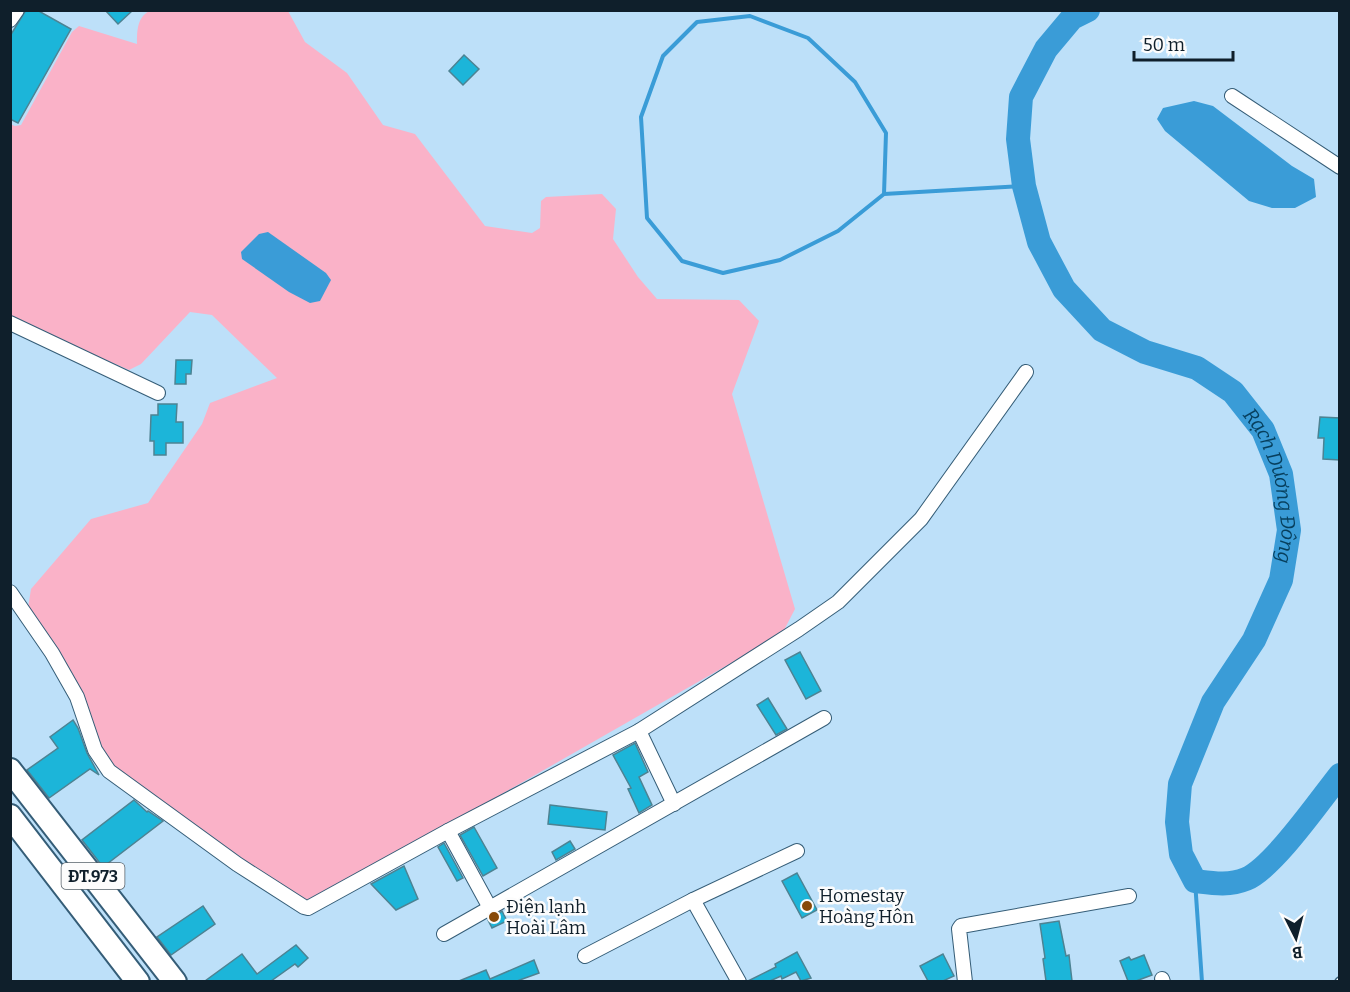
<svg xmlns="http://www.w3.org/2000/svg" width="1350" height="992" font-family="Bitter,serif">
  <rect width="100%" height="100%" fill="#bde0f9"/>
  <path fill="#fab2c8" d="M149,11H288L305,42L347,73L383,125L415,134L485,226L532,233L540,228L541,201L546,197L602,194L616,209L613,239L638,277L657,299L739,300L759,321L732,394L795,609L782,634L325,895L310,900L299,898L124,776L105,756L84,696L68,666L28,608L31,589L91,519L148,503L202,424L210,403L277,378L212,315L190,312L141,364L129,370L11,319L10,124L15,126L21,125L72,32L79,26L137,44C137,31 137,18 149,11Z"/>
  <g fill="#3a9cd7">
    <polygon points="1194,101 1213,106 1292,166 1314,179 1316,197 1295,208 1272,208 1249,201 1165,131 1157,119 1163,108"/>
    <polygon points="268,232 326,273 331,280 320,301 310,303 289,292 242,259 241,252 259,234"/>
  </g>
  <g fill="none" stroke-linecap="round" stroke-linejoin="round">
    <g stroke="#3a9cd7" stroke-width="4">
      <polyline points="884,194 886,133 855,82 808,38 750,16 697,22 663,56 641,117 647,218 682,261 723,273 780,260 838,231 884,194 1024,186"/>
      <polyline points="1195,881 1202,982"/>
    </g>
    <path stroke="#3a9cd7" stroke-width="24" id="s1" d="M1088,10L1072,18L1046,49L1021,97L1018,139L1024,186L1039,242L1064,289L1102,330L1145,352L1197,368L1233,392L1263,430L1281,474L1289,530L1281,580L1254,640L1213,702L1180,784L1177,822L1181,854L1195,881C1212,883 1229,886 1246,879C1273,868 1320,800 1340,775"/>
  </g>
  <g fill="#1cb5d9" stroke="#4d8393" stroke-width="1.5">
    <polygon points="26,10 37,10 71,29 18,123 10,119 10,36"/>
    <polygon points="105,10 133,10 118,24"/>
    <polygon points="464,55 479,69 463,85 449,71"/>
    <polygon points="176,360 192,360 191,374 186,374 186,384 175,384"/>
    <polygon points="158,404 177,404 176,422 183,422 183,443 166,443 166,455 154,455 154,441 150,441 151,415 158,415"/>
    <polygon points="1320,417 1340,418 1340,460 1323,459 1324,438 1318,438"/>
    <polygon points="800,652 821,691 806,699 785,660"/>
    <polygon points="768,698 787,729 776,735 757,705"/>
    <polygon points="73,720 78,728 87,753 99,775 90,769 49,798 27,770 58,748 50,737"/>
    <polygon points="635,743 648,772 639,777 652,805 639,813 628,789 631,788 613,755"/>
    <polygon points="134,800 147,812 148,811 163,821 103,867 82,840"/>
    <polygon points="550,805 607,812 605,830 548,824"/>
    <polygon points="474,827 497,868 483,876 460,835"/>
    <polygon points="570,841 575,849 556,860 552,852"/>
    <polygon points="444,843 463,878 457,881 438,847"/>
    <polygon points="404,866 418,899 396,910 371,884"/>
    <polygon points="797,873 817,910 802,918 782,881"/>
    <polygon points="203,906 215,924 171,955 157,937"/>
    <polygon points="502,911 507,921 492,928 488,920"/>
    <polygon points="1059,921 1066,956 1069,955 1072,981 1046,981 1043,959 1045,958 1040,924"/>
    <polygon points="296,945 308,958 298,967 295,964 271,981 205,981 242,954 257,974"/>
    <polygon points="797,952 811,978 801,981 796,972 782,979 781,976 770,981 748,981 776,967 775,964"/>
    <polygon points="943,954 954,976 943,981 928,981 920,966"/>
    <polygon points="1144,955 1152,975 1136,981 1128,981 1120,961 1129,957 1131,960"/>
    <polygon points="534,960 539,973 517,981 459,981 486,970 490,979"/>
  </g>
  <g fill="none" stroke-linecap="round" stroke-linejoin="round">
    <defs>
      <polyline id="lane" points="1339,982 1340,981"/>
      <g id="street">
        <polyline points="10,20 17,10"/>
        <polyline points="1232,96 1340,167"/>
        <polyline points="10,323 158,393"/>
        <polyline points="10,592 52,653 77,697 95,750 109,771 237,864 304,907 308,908 448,831 639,731 799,629 838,602 921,519 1026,372"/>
        <polyline points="639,731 674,804"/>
        <polyline points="448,831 490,908"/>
        <polyline points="693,900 797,851"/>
        <polyline points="444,934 824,718"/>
        <polyline points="585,956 693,900 739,982"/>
        <polyline points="1162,979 1163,982"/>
        <polyline points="965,982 959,929 961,926 1129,896"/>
      </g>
      <g id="primary">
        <polyline points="10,770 175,982"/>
        <polyline points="10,816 138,982"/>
      </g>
    </defs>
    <use href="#lane" stroke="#355d77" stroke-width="10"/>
    <use href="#street" stroke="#355d77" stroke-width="16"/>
    <use href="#primary" stroke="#355d77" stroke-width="26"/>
    <use href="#lane" stroke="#fff" stroke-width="7"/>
    <use href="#street" stroke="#fff" stroke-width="14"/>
    <use href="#primary" stroke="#fff" stroke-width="22"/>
  </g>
  <g fill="#874a09" stroke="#fcfcfc" stroke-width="2">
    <circle cx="807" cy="906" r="6"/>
    <circle cx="494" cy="917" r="6"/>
  </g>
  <g text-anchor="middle" stroke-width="5" stroke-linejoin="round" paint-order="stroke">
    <rect fill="#fcfcfc" stroke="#56616a" stroke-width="1.5" x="61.5" y="863" width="63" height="26" rx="4.5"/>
    <g font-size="16" font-weight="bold" fill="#0f1f2b">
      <text x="93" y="882">ĐT.973</text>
    </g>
    <g font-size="18" fill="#0f1f2b" stroke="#fcfcfc" text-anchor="start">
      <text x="819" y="902">Homestay<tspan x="819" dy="21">Hoàng Hôn</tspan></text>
      <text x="506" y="913">Điện lạnh<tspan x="506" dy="21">Hoài Lâm</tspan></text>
    </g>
    <g font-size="20" font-style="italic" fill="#073f5d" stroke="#fcfcfc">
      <text dy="7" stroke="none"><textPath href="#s1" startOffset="620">Rạch Dương Đông</textPath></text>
    </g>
  </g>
  <rect width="1350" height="992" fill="none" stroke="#0f1f2b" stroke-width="24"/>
  <g transform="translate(1296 938) rotate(174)" stroke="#fcfcfc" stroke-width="4.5" paint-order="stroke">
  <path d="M0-4.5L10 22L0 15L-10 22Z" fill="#0f1f2b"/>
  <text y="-9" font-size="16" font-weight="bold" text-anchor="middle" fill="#0f1f2b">B</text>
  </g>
  <path d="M1134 51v9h99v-9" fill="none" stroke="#0f1f2b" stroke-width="3"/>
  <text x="1143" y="51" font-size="18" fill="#0f1f2b" stroke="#fcfcfc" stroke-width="4.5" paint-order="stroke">50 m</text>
</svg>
